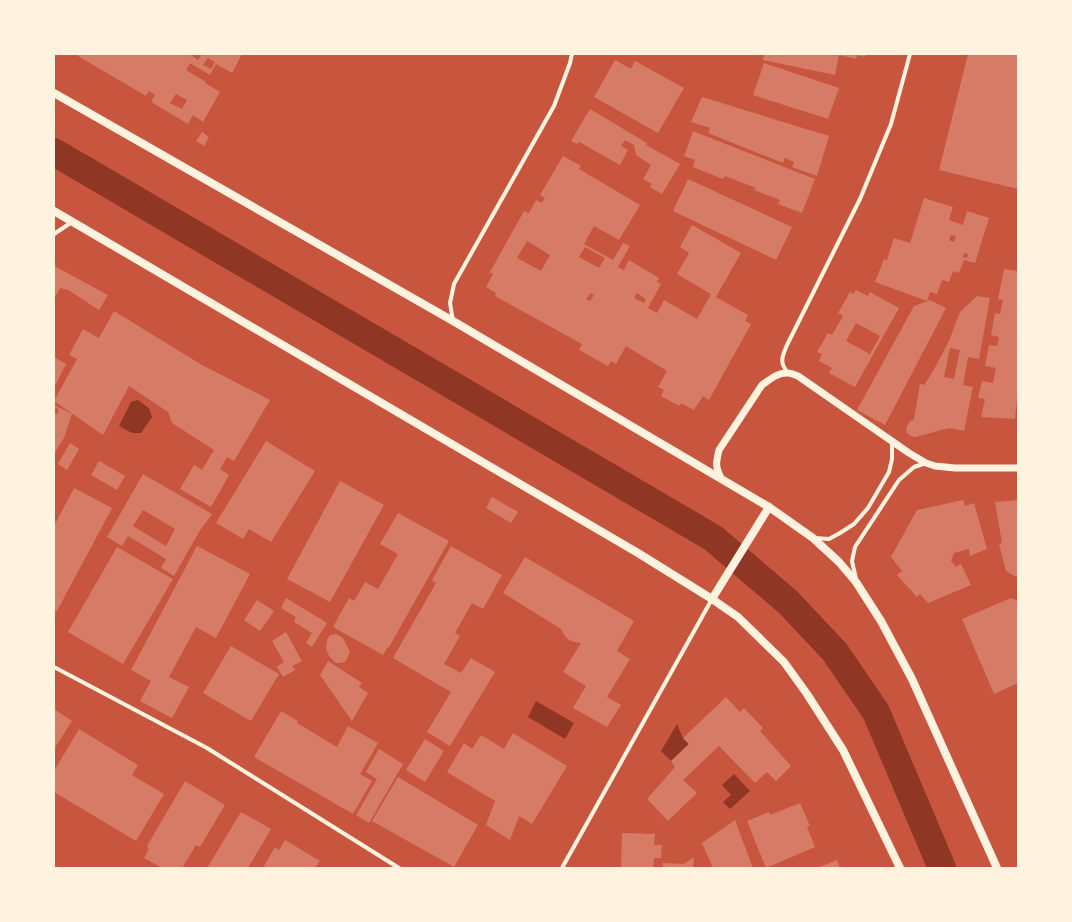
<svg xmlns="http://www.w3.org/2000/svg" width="1072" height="922" font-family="Signika,sans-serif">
  <rect width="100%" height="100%" fill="#c8553d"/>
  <g fill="#8f3625">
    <polygon points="138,400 149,408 152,417 141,433 132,433 119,426 131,402"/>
    <polygon points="536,701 574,723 565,739 528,717"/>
    <polygon points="677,724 683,738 689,744 671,761 661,751"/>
    <polygon points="734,774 750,791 730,809 723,802 731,795 722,785"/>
  </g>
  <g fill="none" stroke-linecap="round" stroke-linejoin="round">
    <polyline stroke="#8f3625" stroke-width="28" points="54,152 713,538 788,602 835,652 876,712 942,868"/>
  </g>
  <g fill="#d67c66" fill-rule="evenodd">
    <path d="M79,54H191V55L198,60L202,54H242L232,73L216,64L210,75L190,63L186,70L206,82L205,83L220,92L203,122L193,115L188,124L151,102L155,95L149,91L146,96L78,56ZM208,58L215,62L211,69L203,65ZM176,94L187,100L182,109L170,103Z"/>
    <polygon points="764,54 866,54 865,57 857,55 856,59 839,55 835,75 763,60"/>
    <polygon points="968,54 1018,54 1018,189 939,170"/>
    <polygon points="615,60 631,69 635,61 684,88 658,133 594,97"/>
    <polygon points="764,63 839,88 828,119 753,95"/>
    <polygon points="702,97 829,136 817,176 792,167 794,162 785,158 783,163 708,133 710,128 691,122"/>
    <polygon points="590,109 647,143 646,145 680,164 662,194 650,187 652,184 643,179 651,165 636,155 634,145 625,140 621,146 628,150 620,165 579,142 577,144 571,141"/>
    <polygon points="693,131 815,179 802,213 778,204 780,200 754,190 756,188 725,176 723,179 693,167 695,160 684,156"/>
    <polygon points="202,132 209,137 204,146 196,141"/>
    <path d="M563,156L581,166L579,169L640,205L619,240L594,226L584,244L613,260L623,243L630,246L618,267L624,270L629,260L659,278L657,282L661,284L648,308L657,313L664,300L697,319L711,294L677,274L689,253L680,247L692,225L741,253L716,297L748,315L745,321L751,324L709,400L703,396L694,410L681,403L679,406L661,396L664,390L658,387L667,371L626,346L616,364L611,361L608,366L579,350L582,344L495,296L496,293L486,287L493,274L490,272L524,211L529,213L536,200L542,203L545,198L540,195ZM527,241L550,255L541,271L517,258ZM585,247L605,258L599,268L579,257ZM591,293L594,295L590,301L586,299ZM637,293L646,299L644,303L634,298Z"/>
    <polygon points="688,179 792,227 776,260 673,211"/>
    <path d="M924,198L953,207L949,220L963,225L967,211L989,218L975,263L964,260L959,273L953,271L949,282L942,280L937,294L930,292L927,301L875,282L884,259L887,260L894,238L910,243ZM951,235L956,236L954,242L949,240ZM964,253L968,254L967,258L963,257Z"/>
    <polygon points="54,266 108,295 99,310 68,290 60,288 54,299"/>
    <polygon points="1004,269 1018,271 1018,388 1015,419 981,417 985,399 978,398 982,381 993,383 996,368 985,366 989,345 997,346 999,337 991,335 995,313 1000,314 1003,300 998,299"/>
    <path d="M856,290L868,296L870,292L899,308L855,387L829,373L832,368L819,361L822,354L817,352L828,333L832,335L843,316L838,313L850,292L853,294ZM856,323L880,336L870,354L846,341Z"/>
    <path d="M977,296L990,298L979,359L968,357L963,385L973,387L964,431L949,428L915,437L911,436L907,433L906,429L909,422L914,419L920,384L924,385L932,373L949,341L960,312ZM950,348L960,350L954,379L944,377Z"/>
    <polygon points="930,300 946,308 885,425 857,410 914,306"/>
    <polygon points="114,311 202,365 270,400 234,461 227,457 220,469 229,475 211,507 180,489 194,465 202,470 214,450 172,423 168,412 129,386 103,435 54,401 77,359 69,355 83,329 99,338"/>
    <polygon points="54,357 66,364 54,388"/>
    <polygon points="54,405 72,414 64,438 54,454 54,414 57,414 58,412 58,408 54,407"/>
    <polygon points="266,441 315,471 271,542 249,529 243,539 216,523"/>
    <polygon points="70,443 79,449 67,470 58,464"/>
    <polygon points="99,461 125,476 117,490 91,475"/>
    <path d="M143,474L212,514L199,532L174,576L161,568L166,559L128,536L122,546L107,537ZM143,510L175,529L166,546L133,526Z"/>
    <polygon points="340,481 384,505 330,602 287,579"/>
    <polygon points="74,488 112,508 57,611 54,610 54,526"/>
    <polygon points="492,497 518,512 511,523 486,508"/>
    <polygon points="963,500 965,506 974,503 987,549 970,556 969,549 954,553 951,561 956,567 961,564 971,585 928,603 920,594 917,597 897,575 902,571 891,557 917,510"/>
    <polygon points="1018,500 1018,578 1006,571 999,544 1002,543 995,502"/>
    <polygon points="398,513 449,541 389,647 388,647 383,655 333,627 349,598 354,601 365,582 378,589 398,554 380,544"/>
    <polygon points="197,546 250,574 216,638 196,627 169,677 189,687 172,718 140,701 151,681 131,670"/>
    <polygon points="451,546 502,575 483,609 472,603 455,633 460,636 444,664 461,673 471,658 495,672 450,746 427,732 451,692 393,658 436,583 432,580"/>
    <polygon points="117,547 173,579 123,664 68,632"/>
    <polygon points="525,557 634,621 617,651 630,659 607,697 621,705 607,727 573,708 586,686 563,672 581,643 574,642 569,640 565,636 561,629 503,593"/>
    <polygon points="286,598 327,623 312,647 306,643 312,633 294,622 296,617 281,608"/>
    <polygon points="1011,598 1018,601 1018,683 994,694 962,619"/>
    <polygon points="257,600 274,611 260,631 244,620"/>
    <polygon points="286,632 302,661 292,666 295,670 283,677 277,667 284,662 272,641"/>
    <polygon points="336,634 343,638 350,652 346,661 341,663 336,663 329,656 326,648 327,640 330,635"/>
    <polygon points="231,646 279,674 251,721 203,693"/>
    <polygon points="328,661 362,683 359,687 368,693 352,721 320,675"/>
    <polygon points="726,697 740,712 744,708 763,728 760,731 791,766 776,781 767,772 755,783 719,746 683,780 697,793 668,821 647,799 675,767 671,761 689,744 683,738"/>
    <polygon points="54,709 72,721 54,749"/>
    <polygon points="281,711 298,721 297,723 337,747 348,726 378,743 360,774 372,781 353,814 254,757"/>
    <polygon points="79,729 138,765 132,775 164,794 136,841 54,792 54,771"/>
    <polygon points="513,733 567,766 532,824 519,816 510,840 486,825 495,801 447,772 464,743 472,749 481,735 504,749"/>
    <polygon points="425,739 444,751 425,782 406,770"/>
    <polygon points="379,749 403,764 369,823 356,815 377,779 366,772"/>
    <polygon points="398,777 478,825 454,867 372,821"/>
    <polygon points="185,781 225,805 200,847 196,845 182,868 180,866 179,868 162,868 144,858 149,849 147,846"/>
    <polygon points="800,803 810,826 807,827 815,847 766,868 747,821 769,812 770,815"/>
    <polygon points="241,812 271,829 248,868 207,868"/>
    <polygon points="735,820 753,868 713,868 702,843"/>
    <polygon points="622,833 655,834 654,845 662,845 661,858 654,858 653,868 621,868"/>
    <polygon points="285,840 320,861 315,868 267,868 264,866 275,847 279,850"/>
    <polygon points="694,857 693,868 663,868 663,863 684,864"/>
    <polygon points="837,860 840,868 817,868"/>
  </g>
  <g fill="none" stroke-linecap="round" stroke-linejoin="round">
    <g stroke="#fff3e0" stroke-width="4">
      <polyline points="54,234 72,222"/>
      <polyline points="453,321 450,303 454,284 554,106 570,63 572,54"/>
      <path d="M788,373C779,362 782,357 787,345L860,199L891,124L910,54"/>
      <polyline points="815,538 829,539 840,533 854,524 868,508 889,472 892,459 892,442"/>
      <polyline points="856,579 852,561 855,547 899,480 914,467 926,463"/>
      <polyline points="54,667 207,748 399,868"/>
      <polyline points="562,868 712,599"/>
    </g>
    <path stroke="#fff3e0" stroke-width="7" d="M721,478C715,466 716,463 719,450L762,385C769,380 778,372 788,373C791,373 795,375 798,376L909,453L926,463L935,466L955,468H1018"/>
    <g stroke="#fff3e0" stroke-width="8">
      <polyline points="54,93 453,321 769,507 813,538 839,562 856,582 881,621 912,679 997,868"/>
      <polyline points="54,211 638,553 712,599 738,617 784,662 807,694 843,750 900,868"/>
      <polyline points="712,599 769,507"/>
    </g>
  </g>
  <rect width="1072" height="922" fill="none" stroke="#fff3e0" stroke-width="110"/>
</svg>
